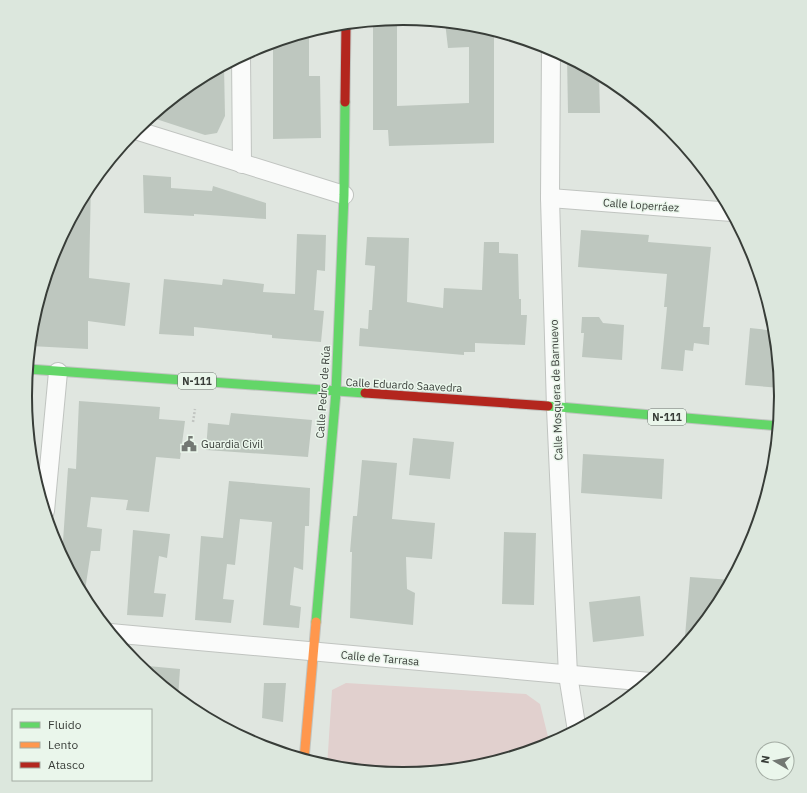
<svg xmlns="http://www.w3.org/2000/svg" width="807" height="793" font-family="'IBM Plex Sans',sans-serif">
  <rect width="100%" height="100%" fill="#e0e6e0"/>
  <polygon fill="#e1d0ce" points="346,683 526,694 540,704 550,745 477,768 403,775 327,767 332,690"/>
  <g fill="#bec7bf">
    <polygon points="397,19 397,106 469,103 469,47 448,48 445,22 478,25 494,30 494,143 389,146 388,130 373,130 373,21"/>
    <polygon points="309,32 309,76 320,76 321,138 273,139 273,42"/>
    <polygon points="567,57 599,74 600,113 568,113"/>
    <polygon points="224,65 225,116 217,133 205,135 150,117 193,82"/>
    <polygon points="143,175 171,177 171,188 212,191 213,186 266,203 266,219 194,214 194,216 144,213"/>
    <polygon points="91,183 89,278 130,283 125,326 88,321 88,349 30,346 32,322 54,251"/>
    <polygon points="581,230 649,235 648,242 711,247 703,327 710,327 709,345 694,343 693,351 685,350 683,371 661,369 667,307 664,307 667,274 578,267"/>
    <polygon points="297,234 326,235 325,271 317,270 314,310 324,311 321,342 272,338 272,335 194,327 194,336 159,334 164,279 222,285 223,279 264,284 263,292 295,294"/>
    <polygon points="367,237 409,238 407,302 443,308 444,288 482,290 484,242 499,242 499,253 518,254 519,299 521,299 521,315 527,315 525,345 475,343 475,352 464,352 464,355 359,346 360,328 368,329 369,310 372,310 375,266 365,265"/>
    <polygon points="582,317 599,317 603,323 624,325 622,360 582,357 584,333 581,333"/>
    <polygon points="750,328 776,331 781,388 745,385"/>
    <polygon points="79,401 160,407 159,419 185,421 180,459 156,457 149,512 126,510 128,500 91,497 87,527 102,529 100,551 91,551 84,597 62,556 68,468 76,469"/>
    <polygon points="231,413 312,420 308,457 206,450 208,423 229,425"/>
    <polygon points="413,438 454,442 450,479 409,475"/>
    <polygon points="583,454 664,459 662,499 581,493"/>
    <polygon points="362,460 397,463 392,519 435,523 432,559 406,557 407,589 415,593 413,625 350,618 352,552 350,552 353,516 357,516"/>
    <polygon points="229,481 310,488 309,526 305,526 303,570 294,567 290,605 301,607 299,628 263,625 272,522 240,519 235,565 227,564 223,599 234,600 231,623 195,620 201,536 223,538"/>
    <polygon points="133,530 170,534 167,558 159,556 154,593 166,594 163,617 127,615"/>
    <polygon points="504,532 536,533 534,605 502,604"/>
    <polygon points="690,577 732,580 718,607 684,648"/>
    <polygon points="640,596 644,636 593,642 589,602"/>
    <polygon points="137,665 180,669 178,699 139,667"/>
    <polygon points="264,683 286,683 283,722 262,718"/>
  </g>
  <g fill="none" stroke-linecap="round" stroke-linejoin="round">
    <defs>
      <g id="street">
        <polyline points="551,48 550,198 556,408 568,675 577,731"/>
        <polyline points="241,56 242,164"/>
        <polyline points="135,130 344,195"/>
        <polyline points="550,198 732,212"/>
        <polyline points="45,511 58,372"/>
        <polyline points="110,633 650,682"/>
      </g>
      <g id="fast">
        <polyline points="28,369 365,393"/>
        <polyline points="548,406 779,426"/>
        <polyline points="316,622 336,392 344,195 345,102"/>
      </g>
      <polyline id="slow" points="304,760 316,622"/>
      <g id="jam">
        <polyline points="345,102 346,24"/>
        <polyline points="365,393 548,406"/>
      </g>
    </defs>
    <use href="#street" stroke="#c0c4c0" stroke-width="20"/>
    <use href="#fast" stroke="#c0c4c0" stroke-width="11"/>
    <use href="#slow" stroke="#c0c4c0" stroke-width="11"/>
    <use href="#jam" stroke="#c0c4c0" stroke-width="11"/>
    <polyline stroke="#c1c5c1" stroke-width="2.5" stroke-dasharray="2 2" stroke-linecap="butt" points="193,422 195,409"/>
    <use href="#street" stroke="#fafbfa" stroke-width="18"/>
    <use href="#fast" stroke="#63d668" stroke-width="9"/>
    <use href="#slow" stroke="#ff974d" stroke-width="9"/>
    <use href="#jam" stroke="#b3261e" stroke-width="9"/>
  </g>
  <defs>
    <symbol id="civic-bare" viewBox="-9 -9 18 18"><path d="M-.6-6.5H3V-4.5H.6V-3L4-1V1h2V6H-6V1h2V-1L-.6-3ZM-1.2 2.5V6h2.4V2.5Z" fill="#737873" stroke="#eaf6eb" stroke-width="2.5" paint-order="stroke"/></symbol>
  </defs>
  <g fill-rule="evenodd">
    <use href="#civic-bare" x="178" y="433" width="22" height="22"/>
  </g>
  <g text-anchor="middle" stroke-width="3" stroke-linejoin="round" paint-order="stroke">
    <g fill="#eaf6eb" stroke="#6d746e" stroke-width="1">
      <rect x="178" y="373" width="38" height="16" rx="3"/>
      <rect x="648" y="409" width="38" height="16" rx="3"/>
    </g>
    <g font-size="10" font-weight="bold" fill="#383d38">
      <text x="197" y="385">N-111</text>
      <text x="667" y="421">N-111</text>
    </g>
    <g font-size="11" fill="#383d38" stroke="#eaf6eb">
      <text transform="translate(641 205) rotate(4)" y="4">Calle Loperráez</text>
      <text transform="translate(404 385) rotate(3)" y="4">Calle Eduardo Saavedra</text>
      <text transform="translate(556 390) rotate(-92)" y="4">Calle Mosquera de Barnuevo</text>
      <text transform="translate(323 392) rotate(-86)" y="4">Calle Pedro de Rúa</text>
      <text transform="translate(380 658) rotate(5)" y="4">Calle de Tarrasa</text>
    </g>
    <g font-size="11" fill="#383d38" stroke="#eaf6eb" text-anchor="start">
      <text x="201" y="448">Guardia Civil</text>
    </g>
  </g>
  <path d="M0 0H807V793H0ZM32 396a371 371 0 1 1 742 0a371 371 0 1 1-742 0Z" fill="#dce7dd" fill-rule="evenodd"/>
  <path fill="none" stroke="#383d38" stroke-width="2" d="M32 396a371 371 0 1 1 742 0a371 371 0 1 1-742 0Z"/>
  <rect x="12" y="709" width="140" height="72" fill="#eaf6eb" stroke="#a3aca3"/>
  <rect x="20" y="722" width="20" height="6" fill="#63d668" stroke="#a3aca3"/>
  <text x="48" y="729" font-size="12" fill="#383d38">Fluido</text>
  <rect x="20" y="742" width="20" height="6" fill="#ff974d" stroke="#a3aca3"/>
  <text x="48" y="749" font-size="12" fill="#383d38">Lento</text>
  <rect x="20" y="762" width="20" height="6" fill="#b3261e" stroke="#a3aca3"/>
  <text x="48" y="769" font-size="12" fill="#383d38">Atasco</text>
  <g transform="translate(775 761) rotate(279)"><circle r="19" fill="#eaf6eb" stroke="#a3aca3"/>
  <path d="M0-3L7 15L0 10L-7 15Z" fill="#737873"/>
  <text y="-6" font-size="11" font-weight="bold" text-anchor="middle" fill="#383d38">N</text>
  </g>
</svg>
